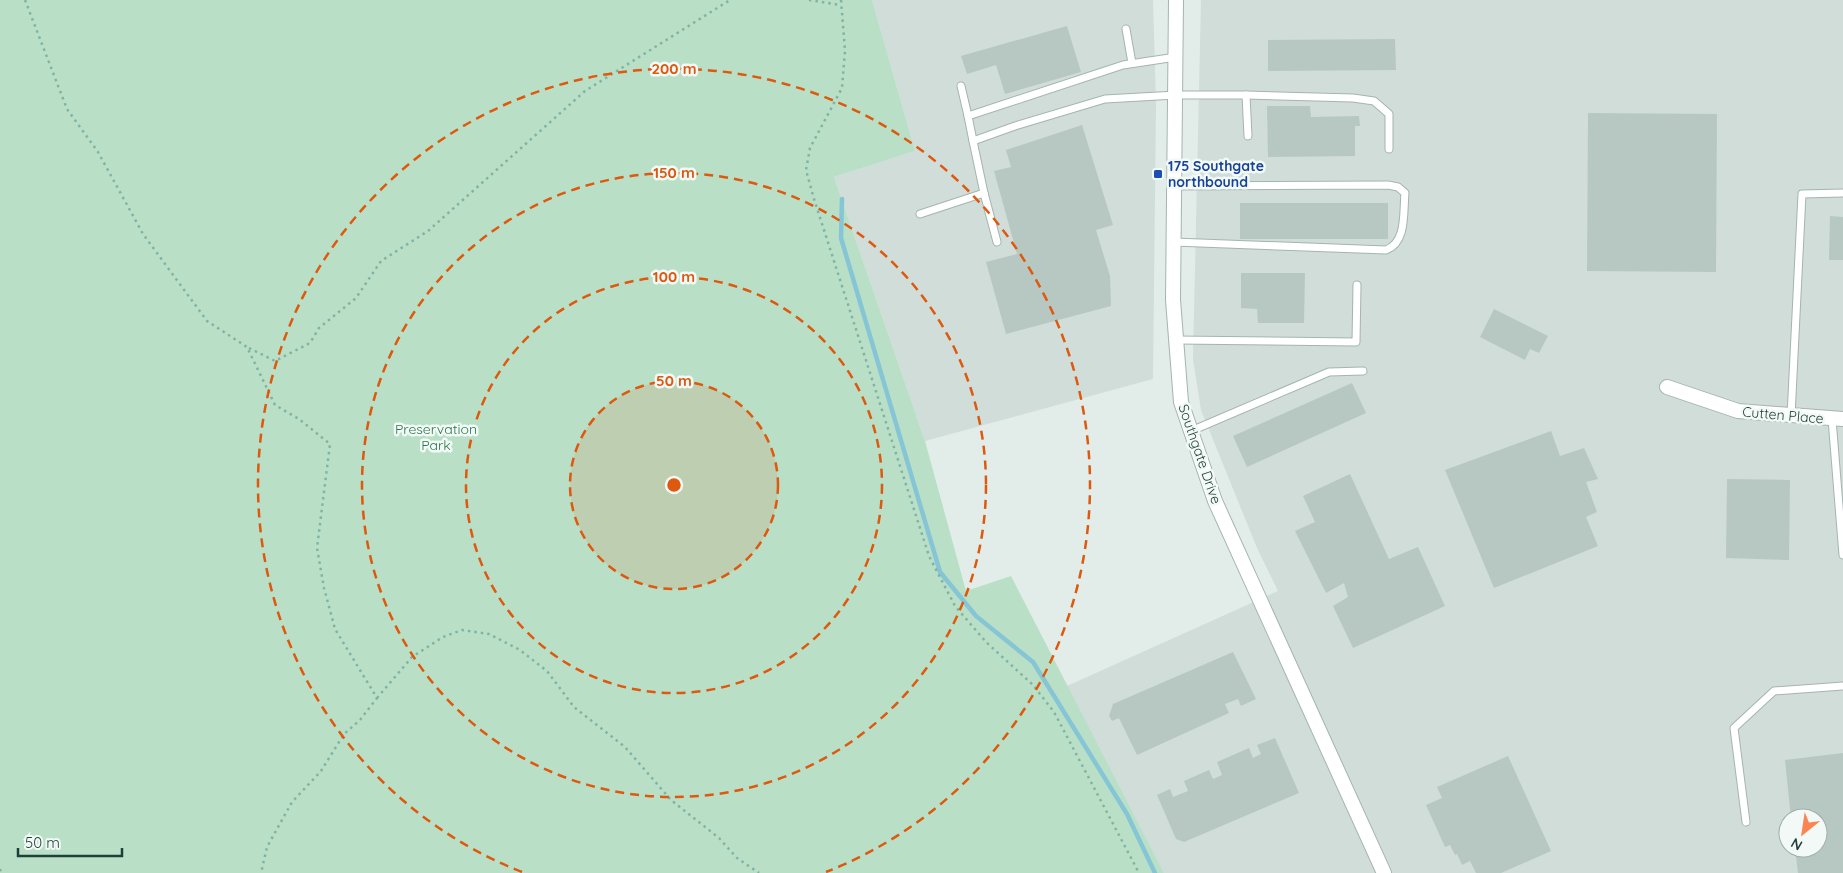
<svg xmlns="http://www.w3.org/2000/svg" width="1843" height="873" font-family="Quicksand,sans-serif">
  <rect width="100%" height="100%" fill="#e2ede9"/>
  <g fill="#d0ddd8" fill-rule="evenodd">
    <polygon points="872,0 1153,0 1156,103 1153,379 925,441 834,177 915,151"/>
    <path d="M1201,0H1843V873H1164L1067,686L1278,591L1257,548L1201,410L1193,359ZM1788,818H1818V848H1788Z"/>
  </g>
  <polygon fill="#b9e0c6" points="0,0 872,0 915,151 834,177 925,441 966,591 1011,576 1164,873 0,873"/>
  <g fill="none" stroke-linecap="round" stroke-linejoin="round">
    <polyline stroke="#86c5d6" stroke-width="4.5" points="842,199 841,238 940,572 976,616 1033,662 1127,814 1155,873"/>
  </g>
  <g fill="#b7c8c2">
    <polygon points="1067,26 1081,72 1005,94 996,65 967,74 961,56"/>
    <polygon points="1395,39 1396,70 1268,71 1268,40"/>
    <polygon points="1267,106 1310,106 1311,117 1359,116 1360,126 1355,126 1355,156 1268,157"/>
    <polygon points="1588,113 1717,114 1716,272 1587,271"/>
    <polygon points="1082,125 1113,225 1096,230 1110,276 1111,306 1006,334 986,262 1017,254 994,171 1011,167 1006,150"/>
    <rect x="1240" y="203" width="148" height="36"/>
    <polygon points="1830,216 1843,217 1843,260 1829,260"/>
    <polygon points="1241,273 1305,273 1304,323 1258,323 1257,309 1241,308"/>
    <polygon points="1494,309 1548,336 1539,353 1530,349 1525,360 1480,337"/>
    <polygon points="1352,383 1366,413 1247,467 1233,436"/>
    <polygon points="1551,431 1560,456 1584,448 1598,479 1586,482 1597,512 1586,517 1598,546 1494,588 1445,470"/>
    <polygon points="1350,474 1389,559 1418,547 1445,606 1353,648 1333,606 1348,597 1344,583 1326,593 1295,531 1315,522 1303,496"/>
    <polygon points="1727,479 1790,480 1789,560 1726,558"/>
    <polygon points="1233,652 1256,699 1241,706 1238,699 1225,704 1229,713 1137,755 1119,718 1112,721 1109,716 1113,704"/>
    <polygon points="1275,738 1299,793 1184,842 1176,839 1157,795 1170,789 1173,797 1188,791 1184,781 1209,770 1213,779 1222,775 1217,762 1249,748 1253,758 1261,754 1257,745"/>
    <polygon points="1843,753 1843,873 1798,873 1795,848 1818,848 1818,818 1791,818 1785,760"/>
    <polygon points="1508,756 1551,851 1501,873 1476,873 1470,861 1462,865 1457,854 1455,855 1450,845 1445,847 1426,805 1442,798 1437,787"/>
  </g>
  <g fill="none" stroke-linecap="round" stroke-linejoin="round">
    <defs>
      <g id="service">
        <polyline points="1126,29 1132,63"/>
        <polyline points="961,86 968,116"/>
        <polyline points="1246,95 1248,136"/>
        <polyline points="973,141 968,116 1123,65 1176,57"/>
        <polyline points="920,214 984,193"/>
        <polyline points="997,242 984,193 973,141 1015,126 1105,99 1176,95 1246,95 1353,98 1374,101 1389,114 1389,149"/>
        <path d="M1174,242L1386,250C1407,242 1403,213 1405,193L1398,187L1388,185L1174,186"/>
        <polyline points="1176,340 1356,342 1357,285"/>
        <polyline points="1791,416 1802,194 1843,193"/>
        <polyline points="1832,419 1843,555"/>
        <polyline points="1191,431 1329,372 1363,371"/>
        <polyline points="1746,822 1734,728 1774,691 1843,686"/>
      </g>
      <g id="minor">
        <polyline points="1176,0 1173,300 1181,402 1215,501 1384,873"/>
        <polyline points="1667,387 1738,411 1843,419"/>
      </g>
    </defs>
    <use href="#service" stroke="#a4b5b1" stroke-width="9"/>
    <use href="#minor" stroke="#a4b5b1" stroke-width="16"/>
    <g stroke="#80b3a6" stroke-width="2.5" stroke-dasharray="2.5 4" stroke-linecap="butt">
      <polyline points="25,0 67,109 98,152 143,234 207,321 247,347 275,405 299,419 330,444 317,548 324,588 335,629 377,698 360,720 344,734 321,771 292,802 267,847 261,873"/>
      <polyline points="809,0 841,5"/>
      <polyline points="841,0 845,51 842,88 810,148 806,170 814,199 929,556 955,606 986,642 1033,685 1054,712 1139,873"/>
      <polyline points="249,348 275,361 310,343 319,328 356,298 381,261 428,231 585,91 730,0"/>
      <polyline points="377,698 412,657 443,637 462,630 489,634 520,650 547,671 574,707 625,747 671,800 719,838 737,858 759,873"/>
      <polyline points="0,869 1,873"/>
    </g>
    <use href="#service" stroke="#fff" stroke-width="7"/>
    <use href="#minor" stroke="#fff" stroke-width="14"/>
  </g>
  <circle cx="674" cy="485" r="104" fill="#de580e" fill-opacity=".12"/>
  <g fill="none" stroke="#de580e" stroke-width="2.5" stroke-dasharray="9 6">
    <circle cx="674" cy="485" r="104"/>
    <circle cx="674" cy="485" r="208"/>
    <circle cx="674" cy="485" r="312"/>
    <path d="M522 872A416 416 0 1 1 826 872"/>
  </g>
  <rect fill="#1a4fb4" stroke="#f3f9f6" stroke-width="2" x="1153" y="169" width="10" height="10" rx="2.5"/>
  <g text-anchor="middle" stroke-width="5" stroke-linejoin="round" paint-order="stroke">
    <g font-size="14" font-weight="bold" fill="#164399" stroke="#f3f9f6" text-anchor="start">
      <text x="1168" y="171">175 Southgate<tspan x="1168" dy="16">northbound</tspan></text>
    </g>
    <g font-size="14" fill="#203f39" stroke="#f3f9f6">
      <text transform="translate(1783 415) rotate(5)" y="5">Cutten Place</text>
      <text transform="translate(1200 454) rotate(71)" y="5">Southgate Drive</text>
    </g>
    <g font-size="14" fill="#28794c" stroke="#f3f9f6">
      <text x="436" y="434">Preservation<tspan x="436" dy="16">Park</tspan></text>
    </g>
  </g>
  <circle cx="674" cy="485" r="8" fill="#de580e" stroke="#f3f9f6" stroke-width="2.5"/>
  <g font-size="15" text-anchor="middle" font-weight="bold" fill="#de580e" stroke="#f3f9f6" stroke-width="5" stroke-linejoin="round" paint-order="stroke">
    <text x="674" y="74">200 m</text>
    <text x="674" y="178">150 m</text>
    <text x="674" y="282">100 m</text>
    <text x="674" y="386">50 m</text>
  </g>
  <g transform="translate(1803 833) rotate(210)"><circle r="24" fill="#f3f9f6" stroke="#9fafaa"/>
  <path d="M0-4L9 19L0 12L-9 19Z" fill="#fb8552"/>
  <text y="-8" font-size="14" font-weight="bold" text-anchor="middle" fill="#203f39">N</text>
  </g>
  <path d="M18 848v8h104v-8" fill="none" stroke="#203f39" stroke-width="2.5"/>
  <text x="25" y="848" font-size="15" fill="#203f39" stroke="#f3f9f6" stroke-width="4" paint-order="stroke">50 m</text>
</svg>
